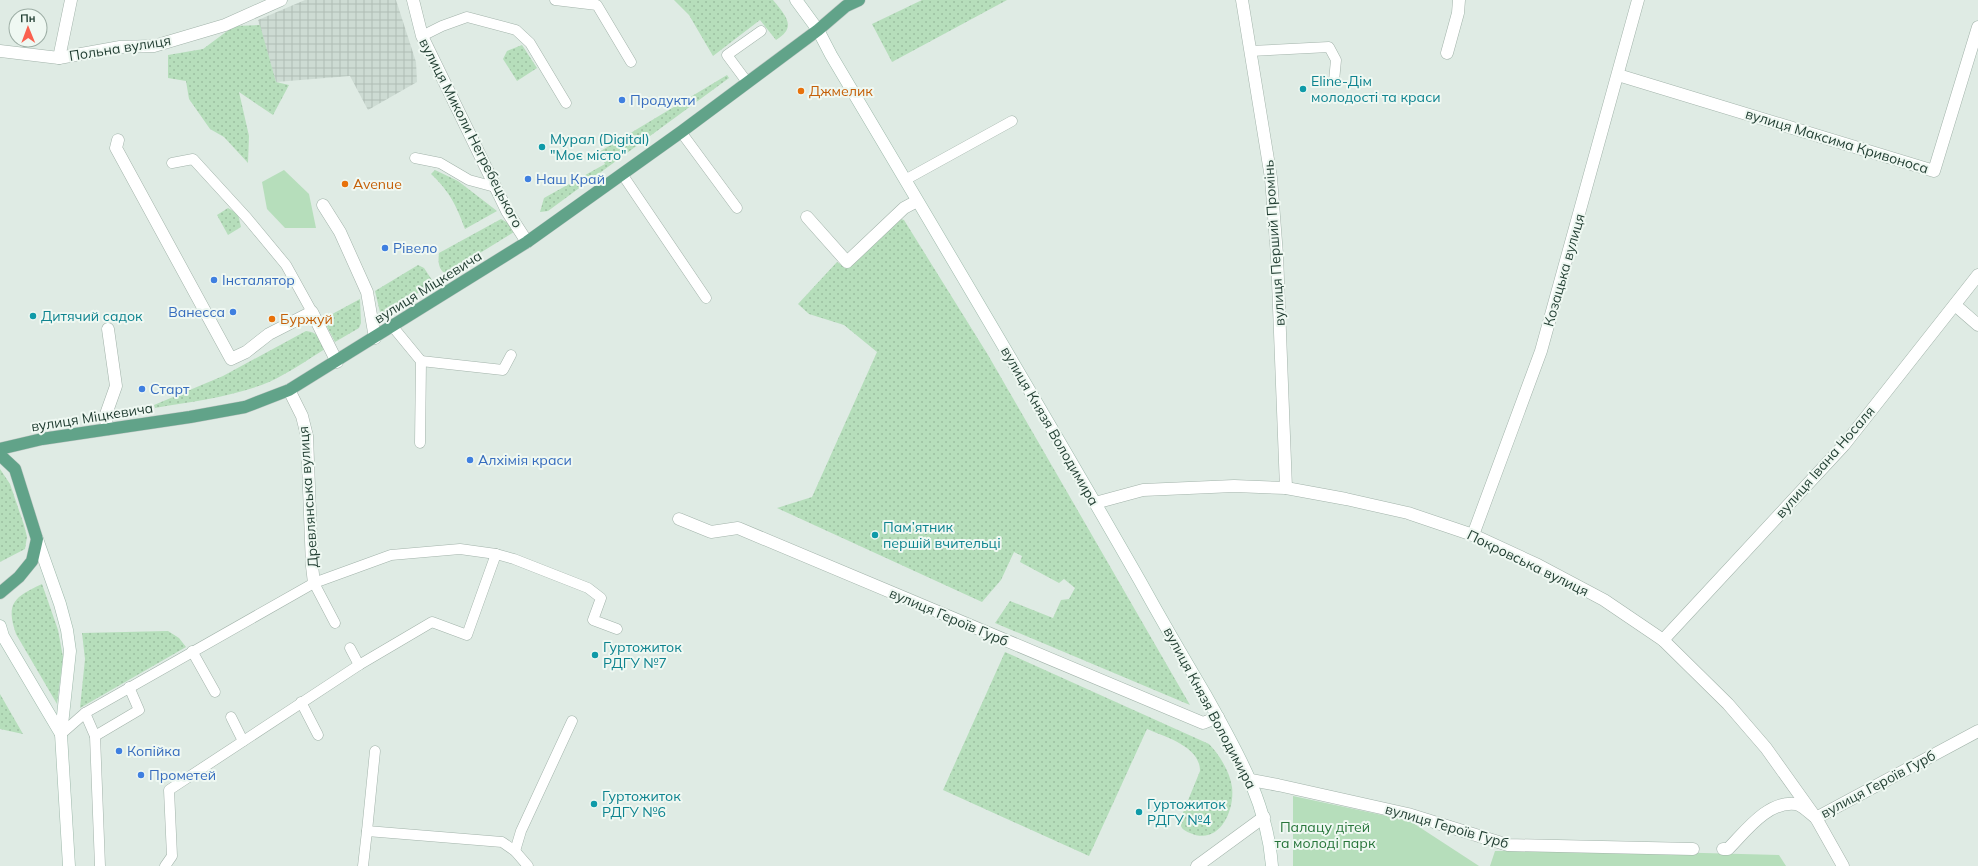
<svg xmlns="http://www.w3.org/2000/svg" width="1978" height="866" font-family="Mulish,sans-serif">
  <defs>
    <pattern id="industrial-grid" width="8" height="8" patternUnits="userSpaceOnUse"><rect width="8" height="8" fill="#cddbd3"/><path d="M0 4h8M4 0v8" fill="none" stroke="#b0bdb5"/></pattern>
    <pattern id="grass-dots" width="8" height="8" patternUnits="userSpaceOnUse"><rect width="8" height="8" fill="#b6debb"/><path d="M2 2h.1M6 6h.1" fill="none" stroke="#9cbfa1" stroke-width="1.8" stroke-linecap="round"/></pattern>
  </defs>
  <rect width="100%" height="100%" fill="#dfebe4"/>
  <polygon fill="url(#industrial-grid)" points="305,0 396,0 416,62 417,82 368,110 350,76 276,82 258,20"/>
  <g fill="url(#grass-dots)">
    <path d="M674,0H773C785,15 798,27 776,40L760,20L713,56L689,15Z"/>
    <polygon points="922,0 1007,0 892,62 872,24"/>
    <polygon points="260,25 276,82 289,85 273,115 239,92 249,136 248,163 224,137 210,129 189,99 186,81 168,78 168,55 203,49 234,26"/>
    <polygon points="522,45 537,68 517,81 503,59 507,51"/>
    <polygon points="727,75 729,78 548,211 540,212 544,198 605,164 599,152"/>
    <path d="M435,170L458,181L497,211L465,229C456,205 450,192 431,174Z"/>
    <polygon points="228,208 238,214 241,227 228,235 217,215"/>
    <polygon points="898,218 904,220 988,355 1190,705 995,623 1010,601 1053,618 1061,600 1069,599 1075,588 1064,579 1059,583 1020,562 1022,556 1014,552 1001,580 982,602 777,508 812,497 877,352 844,325 809,314 798,304 837,262 846,268 849,267"/>
    <path d="M501,219L508,223L514,232L446,274C438,270 438,261 439,253Z"/>
    <polygon points="418,265 424,268 432,280 432,285 384,313 380,312 375,291"/>
    <polygon points="360,299 361,323 359,328 335,342 323,319"/>
    <path d="M306,331C318,332 320,339 325,349C307,360 289,373 269,382C233,397 193,401 155,408L154,405L223,376Z"/>
    <polygon points="0,469 10,484 24,525 27,537 25,549 0,562"/>
    <path d="M42,584L58,630L63,657L57,704L16,634C5,602 15,597 42,584Z"/>
    <polygon points="168,631 179,638 186,647 80,708 85,659 82,633"/>
    <path d="M1005,652L1209,744C1219,754 1230,772 1232,787C1235,811 1219,846 1190,833C1183,830 1180,828 1180,820L1200,771C1200,746 1165,737 1147,729L1089,856L943,790Z"/>
    <polygon points="0,694 23,734 0,729"/>
  </g>
  <g fill="#b6debb">
    <polygon points="284,170 309,194 316,228 285,228 267,209 262,182"/>
    <polygon points="1293,796 1410,821 1479,866 1293,866"/>
    <polygon points="1590,850 1779,855 1786,866 1490,866 1495,851"/>
  </g>
  <g fill="none" stroke-linecap="round" stroke-linejoin="round">
    <defs>
      <g id="lane">
        <polyline points="555,0 597,5 631,62"/>
        <polyline points="422,36 442,26 467,17 516,30 530,43 566,103"/>
        <polyline points="1250,51 1329,47 1336,60 1334,81"/>
        <polyline points="747,82 727,55 761,31"/>
        <polyline points="681,132 737,208"/>
        <polyline points="415,158 440,163 469,180 495,187"/>
        <polyline points="172,163 193,159 247,218 286,265 312,312"/>
        <polyline points="622,174 706,298"/>
        <polyline points="905,180 1012,121"/>
        <polyline points="393,327 421,361 420,443"/>
        <polyline points="421,361 503,370 511,355"/>
        <polyline points="314,583 335,623"/>
        <polyline points="350,648 359,665"/>
        <polyline points="192,651 215,692"/>
        <polyline points="301,702 318,735"/>
        <polyline points="85,713 314,583 391,555 460,549 496,554 514,559 588,588 601,598 593,620 617,629"/>
        <polyline points="231,717 243,741"/>
        <polyline points="61,734 85,713 95,736 139,710 129,687"/>
        <polyline points="95,736 100,866"/>
        <polyline points="375,751 367,831 502,842 515,851 528,866"/>
        <polyline points="515,851 521,831 572,721"/>
        <polyline points="165,866 172,856 169,790 359,665 432,622 467,635 496,554"/>
        <polyline points="363,866 367,831"/>
      </g>
      <g id="street">
        <polyline points="413,0 422,36 507,211 527,242"/>
        <polyline points="1242,0 1271,178 1277,255 1286,488"/>
        <polyline points="0,51 59,58 120,47 154,46 225,25 281,0"/>
        <polyline points="1447,53 1458,13 1459,0"/>
        <polyline points="59,58 71,0"/>
        <polyline points="1618,75 1934,171 1978,27"/>
        <polyline points="118,140 116,148 128,170 231,359 246,352 269,334 312,312 337,362"/>
        <polyline points="323,205 340,232 367,292 375,338"/>
        <polyline points="807,217 847,262 904,208 917,201"/>
        <polyline points="1955,305 1978,325"/>
        <polyline points="108,329 116,386 105,417 108,429"/>
        <polyline points="289,390 302,416 307,436 312,566 314,583"/>
        <polyline points="1095,503 1143,490 1234,486 1286,488 1346,499 1408,513 1473,535 1538,565 1604,600 1663,640 1728,704 1766,748 1816,818 1843,866"/>
        <polyline points="679,519 711,532 738,528 1203,723 1218,717"/>
        <polyline points="1473,535 1541,351 1638,0"/>
        <polyline points="1663,640 1844,445 1978,275"/>
        <polyline points="1251,780 1278,785 1408,814 1508,845 1693,849"/>
        <path d="M1723,849H1728C1745,832 1768,800 1796,804C1802,805 1811,814 1816,818L1978,731"/>
        <polyline points="1197,866 1264,817"/>
      </g>
      <g id="secondary">
        <path d="M796,0L818,30L831,55C935,230 1039,404 1140,581C1161,619 1183,657 1205,694C1236,750 1267,801 1272,866"/>
        <polyline points="37,539 60,604 67,630 70,651 61,734 69,866"/>
        <polyline points="0,626 3,636 61,734"/>
      </g>
      <g id="primary">
        <polyline points="0,449 42,439 190,417 245,407 289,390 527,242 681,132 818,30 846,6 859,0"/>
        <polyline points="0,455 15,469 37,539 32,561 19,577 0,593"/>
      </g>
    </defs>
    <use href="#lane" stroke="#a2b3aa" stroke-width="11"/>
    <use href="#street" stroke="#a2b3aa" stroke-width="13"/>
    <use href="#secondary" stroke="#9db8aa" stroke-width="13"/>
    <use href="#primary" stroke="#c0c8c5" stroke-width="13"/>
    <use href="#lane" stroke="#fff" stroke-width="10"/>
    <use href="#street" stroke="#fff" stroke-width="12"/>
    <use href="#secondary" stroke="#fff" stroke-width="12"/>
    <use href="#primary" stroke="#61a389" stroke-width="12"/>
  </g>
  <g fill="#0f9aa8" stroke="#eff8f2" stroke-width="1.5">
    <circle cx="1303" cy="89" r="4"/>
    <circle cx="542" cy="147" r="4"/>
    <circle cx="33" cy="316" r="4"/>
    <circle cx="875" cy="535" r="4"/>
    <circle cx="595" cy="655" r="4"/>
    <circle cx="594" cy="804" r="4"/>
    <circle cx="1139" cy="812" r="4"/>
  </g>
  <g fill="#e8710a" stroke="#eff8f2" stroke-width="1.5">
    <circle cx="801" cy="91" r="4"/>
    <circle cx="345" cy="184" r="4"/>
    <circle cx="272" cy="319" r="4"/>
  </g>
  <g fill="#3f7fe0" stroke="#eff8f2" stroke-width="1.5">
    <circle cx="622" cy="100" r="4"/>
    <circle cx="528" cy="179" r="4"/>
    <circle cx="385" cy="248" r="4"/>
    <circle cx="214" cy="280" r="4"/>
    <circle cx="233" cy="312" r="4"/>
    <circle cx="142" cy="389" r="4"/>
    <circle cx="470" cy="460" r="4"/>
    <circle cx="119" cy="751" r="4"/>
    <circle cx="141" cy="775" r="4"/>
  </g>
  <g text-anchor="middle" stroke-width="4" stroke-linejoin="round" paint-order="stroke">
    <g font-size="14" fill="#1f3c30" stroke="#eff8f2">
      <text transform="translate(120 48) rotate(-9)" y="5">Польна вулиця</text>
      <text transform="translate(471 133) rotate(63)" y="5">вулиця Миколи Негребецького</text>
      <text transform="translate(1837 141) rotate(17)" y="5">вулиця Максима Кривоноса</text>
      <text transform="translate(1274 243) rotate(-94)" y="5">вулиця Перший Промінь</text>
      <text transform="translate(1564 270) rotate(-74)" y="5">Козацька вулиця</text>
      <text transform="translate(428 287) rotate(-32)" y="5">вулиця Міцкевича</text>
      <text transform="translate(92 417) rotate(-9)" y="5">вулиця Міцкевича</text>
      <text transform="translate(1050 426) rotate(60)" y="5">вулиця Князя Володимира</text>
      <text transform="translate(1825 462) rotate(-49)" y="5">вулиця Івана Носаля</text>
      <text transform="translate(308 497) rotate(-94)" y="5">Древлянська вулиця</text>
      <text transform="translate(1528 563) rotate(26)" y="5">Покровська вулиця</text>
      <text transform="translate(949 617) rotate(23)" y="5">вулиця Героїв Гурб</text>
      <text transform="translate(1210 708) rotate(62)" y="5">вулиця Князя Володимира</text>
      <text transform="translate(1878 784) rotate(-28)" y="5">вулиця Героїв Гурб</text>
      <text transform="translate(1447 826) rotate(16)" y="5">вулиця Героїв Гурб</text>
    </g>
    <g font-size="14" fill="#0d838f" stroke="#eff8f2" text-anchor="start">
      <text x="1311" y="86">Eline-Дім<tspan x="1311" dy="16">молодості та краси</tspan></text>
      <text x="550" y="144">Мурал (Digital)<tspan x="550" dy="16">"Моє місто"</tspan></text>
      <text x="41" y="321">Дитячий садок</text>
      <text x="883" y="532">Пам’ятник<tspan x="883" dy="16">першій вчительці</tspan></text>
      <text x="603" y="652">Гуртожиток<tspan x="603" dy="16">РДГУ №7</tspan></text>
      <text x="602" y="801">Гуртожиток<tspan x="602" dy="16">РДГУ №6</tspan></text>
      <text x="1147" y="809">Гуртожиток<tspan x="1147" dy="16">РДГУ №4</tspan></text>
    </g>
    <g font-size="14" fill="#c56008" stroke="#eff8f2" text-anchor="start">
      <text x="809" y="96">Джмелик</text>
      <text x="353" y="189">Avenue</text>
      <text x="280" y="324">Буржуй</text>
    </g>
    <g font-size="14" fill="#366cbe" stroke="#eff8f2" text-anchor="start">
      <text x="630" y="105">Продукти</text>
      <text x="536" y="184">Наш Край</text>
      <text x="393" y="253">Рівело</text>
      <text x="222" y="285">Інсталятор</text>
      <text x="225" y="317" text-anchor="end">Ванесса</text>
      <text x="150" y="394">Старт</text>
      <text x="478" y="465">Алхімія краси</text>
      <text x="127" y="756">Копійка</text>
      <text x="149" y="780">Прометей</text>
    </g>
    <g font-size="14" fill="#27753a" stroke="#eff8f2">
      <text x="1325" y="832">Палацу дітей<tspan x="1325" dy="16">та молоді парк</tspan></text>
    </g>
  </g>
  <g transform="translate(28 28) rotate(359)"><circle r="19" fill="#eff8f2" stroke="#9cada4"/>
  <path d="M0-3L7 15L0 10L-7 15Z" fill="#fa604e"/>
  <text y="-6" font-size="11" font-weight="bold" text-anchor="middle" fill="#1f3c30">Пн</text>
  </g>
</svg>
